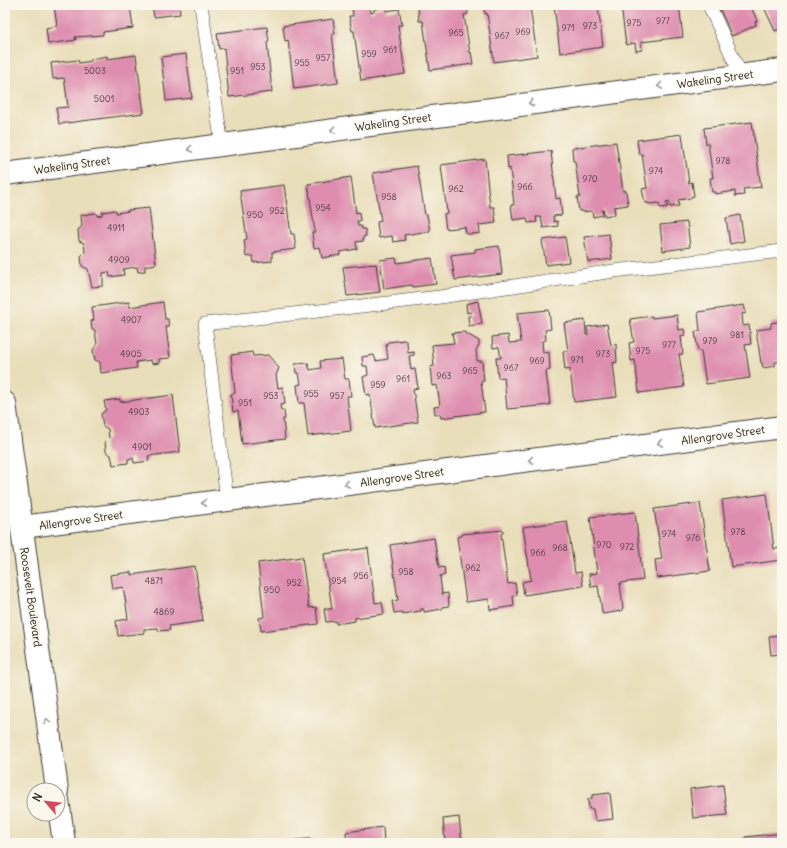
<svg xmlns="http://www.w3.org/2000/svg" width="787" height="848" font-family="Delius,sans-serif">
  <rect width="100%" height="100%" fill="#fbf7ec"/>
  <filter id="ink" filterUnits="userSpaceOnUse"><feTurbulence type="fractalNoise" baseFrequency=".025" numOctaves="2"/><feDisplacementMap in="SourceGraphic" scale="8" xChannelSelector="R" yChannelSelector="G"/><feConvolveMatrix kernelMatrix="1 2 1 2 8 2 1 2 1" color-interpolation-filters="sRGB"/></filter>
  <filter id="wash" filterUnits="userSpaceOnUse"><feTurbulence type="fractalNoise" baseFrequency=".012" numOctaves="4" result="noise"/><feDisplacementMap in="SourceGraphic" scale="16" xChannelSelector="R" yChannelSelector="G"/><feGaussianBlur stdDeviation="0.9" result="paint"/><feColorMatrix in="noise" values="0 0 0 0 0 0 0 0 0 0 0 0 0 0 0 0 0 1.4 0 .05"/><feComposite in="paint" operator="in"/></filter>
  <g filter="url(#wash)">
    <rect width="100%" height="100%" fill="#e9deba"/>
    <g id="blocks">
      <g fill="#de8daf">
        <polygon points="54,5 130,5 133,28 103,32 103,35 75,37 76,40 48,44 46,28 57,26"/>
        <polygon points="152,5 179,5 180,14 154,17"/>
        <polygon points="352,5 369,5 371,13 374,12 374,9 386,7 386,11 399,9 402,25 398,25 405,74 361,81 354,31 352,31 349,16 353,16"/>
        <polygon points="435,5 467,5 468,14 464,15 470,53 471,52 473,64 430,70 423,21 419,21 418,7"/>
        <polygon points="483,5 533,5 533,7 530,7 537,56 494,62 487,13 485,14"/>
        <polygon points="554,5 598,5 603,47 560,53"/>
        <polygon points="621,5 679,5 683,37 641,42 642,50 636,51 635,43 626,45"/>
        <polygon points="718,5 747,5 750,10 752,9 757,21 755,22 756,25 732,36"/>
        <polygon points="763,5 782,5 782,30 780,31 779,29 775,31"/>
        <polygon points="333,19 335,34 332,34 338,83 294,89 288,40 285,41 283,26"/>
        <polygon points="267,27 269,42 267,42 272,92 229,97 224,48 219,49 217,33"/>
        <polygon points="186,54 192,98 166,101 161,57"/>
        <polygon points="136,55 144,113 59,124 56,108 68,107 66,91 64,78 53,79 51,63 78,60 79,63 91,61 91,59 107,56 107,59"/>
        <polygon points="752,122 761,187 743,189 744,195 735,196 735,191 715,194 715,192 712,192 710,178 713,178 708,143 706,144 704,128"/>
        <polygon points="682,134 689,183 692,182 694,196 691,197 691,198 678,200 679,206 670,207 669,201 666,202 668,207 660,208 659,203 648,204 647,202 645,203 642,189 647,188 642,154 639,154 637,140"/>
        <polygon points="616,142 623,191 626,191 628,205 614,207 615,214 605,216 603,210 602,210 603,215 593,217 592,211 582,212 582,211 579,211 577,197 580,197 575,161 573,161 572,148"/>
        <polygon points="551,151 556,199 560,198 562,215 553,216 554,222 557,221 558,226 543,228 541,217 536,217 537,222 528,223 527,218 513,220 511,205 514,205 510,168 508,169 507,156"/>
        <polygon points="485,159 490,207 494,207 496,223 479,225 480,233 473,234 466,234 465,227 446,229 444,214 447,213 441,165"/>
        <polygon points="417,166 425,215 427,215 430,231 404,235 405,240 393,242 392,236 379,238 377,222 381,221 373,173"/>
        <polygon points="351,177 356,213 359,212 360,221 357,221 358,226 361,226 362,229 365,229 366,236 363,237 363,241 356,242 357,249 340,252 340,255 322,258 320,247 314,248 312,232 315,232 308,184"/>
        <polygon points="284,185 291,234 294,234 296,249 272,252 272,261 254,263 253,256 246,257 244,240 247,239 240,191"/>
        <polygon points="149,208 156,264 145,266 145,271 138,272 137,267 123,269 124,275 110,277 109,272 103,273 103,286 92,287 88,269 82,266 81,256 85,252 84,243 79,241 78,230 82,226 81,215 96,213 97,216 102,215 102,212 116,210 116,213 129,211 128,210"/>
        <polygon points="740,215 744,241 730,244 726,218"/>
        <polygon points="687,222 690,247 663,251 660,225"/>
        <polygon points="609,234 612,259 588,262 584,237"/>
        <polygon points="565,237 569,262 546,265 542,240"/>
        <polygon points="499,246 502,274 455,280 451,255 475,252 475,249"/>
        <polygon points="396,258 397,263 432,258 436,284 413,287 412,285 384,289 380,260"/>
        <polygon points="376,264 380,292 347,296 343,267"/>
        <polygon points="478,301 482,324 469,326 468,316 471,316 470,312 467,313 466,304"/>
        <polygon points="129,302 129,307 163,302 165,319 168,319 169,327 166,327 170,358 159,359 159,363 152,364 151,360 136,362 137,368 101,373 100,362 95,360 93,350 97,345 95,330 92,330 91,321 94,320 92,307"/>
        <polygon points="744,305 746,313 742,314 743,326 749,325 751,344 745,345 750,378 706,384 701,351 698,351 695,332 700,331 698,312"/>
        <polygon points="549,310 551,329 545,330 546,340 542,341 543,353 549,352 550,370 546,371 550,405 507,409 504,377 498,378 496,358 501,358 499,347 493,348 492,337 508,335 509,343 521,342 517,313"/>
        <polygon points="677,315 679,330 684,329 685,335 681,336 683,354 679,354 684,387 639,393 635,360 631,361 629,343 634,342 630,319 652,316 652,318"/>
        <polygon points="585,320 586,335 588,335 587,327 607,324 611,345 616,344 617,362 613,363 617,397 574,402 570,369 565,370 563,351 568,351 564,323"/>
        <polygon points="782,321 782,362 775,362 775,366 763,368 762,363 761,363 756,330 771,328 771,323"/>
        <polygon points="464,332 479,341 479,345 476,350 477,361 482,361 484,381 481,381 485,412 441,418 440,414 435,414 434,407 440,406 437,385 432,386 430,367 434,366 432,345 454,343 452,333"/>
        <polygon points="404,340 407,342 408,353 414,352 414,355 409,356 411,370 415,369 418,388 413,389 418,422 375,428 370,394 366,395 363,377 368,375 367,366 363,366 362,357 374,355 376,361 388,359 386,345 388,342"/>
        <polygon points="252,352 253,356 268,355 279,368 276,375 278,388 283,387 285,404 280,405 281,410 284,410 285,419 283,419 285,439 242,444 238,411 233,412 231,394 235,393 231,355"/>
        <polygon points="342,359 345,379 349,379 351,396 347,396 351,431 308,436 304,403 299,403 297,385 301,384 299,373 296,373 295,364 308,363 310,370 321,368 320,361"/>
        <polygon points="173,395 180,452 148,456 149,461 134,463 133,458 128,459 128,463 113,465 111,455 106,452 105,442 109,438 108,429 103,426 101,414 106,410 104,401 120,399 120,402"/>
        <polygon points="767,494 774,549 780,548 781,560 731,567 722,500"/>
        <polygon points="700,503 710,571 657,578 655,560 662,559 654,509"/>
        <polygon points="635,512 643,580 620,583 623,608 621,611 603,614 602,611 598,586 591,587 589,574 597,573 590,517"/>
        <polygon points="567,521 575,573 581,572 583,586 524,595 522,582 531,580 523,527"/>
        <polygon points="503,530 503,533 501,534 508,584 515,583 517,595 513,596 514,606 490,610 489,599 466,602 457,537 462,536 462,534"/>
        <polygon points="434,538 439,568 444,567 445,575 440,576 442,594 448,593 449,606 442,607 442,609 424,612 424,609 421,609 421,611 402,614 402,612 394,613 392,601 398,600 390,545"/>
        <polygon points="368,548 375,603 382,602 384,614 355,618 355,621 336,624 336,621 326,622 324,609 332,609 324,554"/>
        <polygon points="302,557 309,608 316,607 318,624 261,631 259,618 264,617 258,563"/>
        <polygon points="195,566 203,621 169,626 170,630 158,631 158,628 144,629 144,633 118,636 116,621 128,619 126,604 123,587 112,589 110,575 131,572 131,575"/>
        <polygon points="782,635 782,654 771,655 769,636"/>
        <polygon points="723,785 727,815 693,818 690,789"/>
        <polygon points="610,793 613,819 595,821 593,809 589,809 588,799 592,798 592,795"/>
        <polygon points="459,817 462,843 445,843 443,819"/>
        <polygon points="383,827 384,843 347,843 346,832"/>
        <polygon points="782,833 782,843 746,843 745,837"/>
        <polygon points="310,839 310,843 295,843 295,840"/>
      </g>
    </g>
  </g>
  <g filter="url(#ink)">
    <use href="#blocks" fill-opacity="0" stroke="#3b3934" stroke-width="1"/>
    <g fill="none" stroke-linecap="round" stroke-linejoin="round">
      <defs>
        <g id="lane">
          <polyline points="201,5 222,145"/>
          <polyline points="709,5 741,75"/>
          <polyline points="227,500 205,324 440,297 614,271 782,251"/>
        </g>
        <g id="street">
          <polyline points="5,174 782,70"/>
          <polyline points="22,527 782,427"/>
        </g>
        <g id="highway">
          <polyline points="5,403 57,790"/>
          <polyline points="58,800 64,843"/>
        </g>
      </defs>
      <use href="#lane" stroke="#3b3934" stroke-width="14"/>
      <use href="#street" stroke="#3b3934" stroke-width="24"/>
      <use href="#highway" stroke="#3b3934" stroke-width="24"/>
      <use href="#lane" stroke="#fff" stroke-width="13"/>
      <use href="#street" stroke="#fff" stroke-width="22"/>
      <use href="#highway" stroke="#fff" stroke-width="22"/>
    </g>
    <defs><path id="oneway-chevron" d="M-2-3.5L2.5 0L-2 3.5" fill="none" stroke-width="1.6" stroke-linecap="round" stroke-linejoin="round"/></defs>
    <g stroke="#999">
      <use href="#oneway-chevron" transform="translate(660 86) rotate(172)"/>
      <use href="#oneway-chevron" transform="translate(531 103) rotate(172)"/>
      <use href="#oneway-chevron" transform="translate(333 130) rotate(172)"/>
      <use href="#oneway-chevron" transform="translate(190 149) rotate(172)"/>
      <use href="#oneway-chevron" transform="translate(660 443) rotate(172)"/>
      <use href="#oneway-chevron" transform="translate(531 460) rotate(172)"/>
      <use href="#oneway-chevron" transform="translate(347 484) rotate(172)"/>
      <use href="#oneway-chevron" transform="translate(204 503) rotate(173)"/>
      <use href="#oneway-chevron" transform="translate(47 721) rotate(-98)"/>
    </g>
  </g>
  <g text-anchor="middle" stroke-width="3" stroke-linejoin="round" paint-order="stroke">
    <g font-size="9" fill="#4c3841">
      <text x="663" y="24">977</text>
      <text x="634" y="26">975</text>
      <text x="590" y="29">973</text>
      <text x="568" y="31">971</text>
      <text x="523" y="35">969</text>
      <text x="456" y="36">965</text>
      <text x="502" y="39">967</text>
      <text x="390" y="53">961</text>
      <text x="369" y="57">959</text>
      <text x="323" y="61">957</text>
      <text x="302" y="66">955</text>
      <text x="258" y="70">953</text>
      <text x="95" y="74">5003</text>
      <text x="237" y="74">951</text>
      <text x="104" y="102">5001</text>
      <text x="723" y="164">978</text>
      <text x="656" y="174">974</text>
      <text x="590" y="182">970</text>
      <text x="525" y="190">966</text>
      <text x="456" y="192">962</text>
      <text x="389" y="200">958</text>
      <text x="323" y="211">954</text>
      <text x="277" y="214">952</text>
      <text x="255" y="218">950</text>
      <text x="116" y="231">4911</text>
      <text x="119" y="263">4909</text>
      <text x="131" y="323">4907</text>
      <text x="737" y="338">981</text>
      <text x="710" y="344">979</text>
      <text x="669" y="348">977</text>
      <text x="643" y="354">975</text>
      <text x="131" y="357">4905</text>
      <text x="603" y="357">973</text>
      <text x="577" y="363">971</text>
      <text x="537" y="364">969</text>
      <text x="511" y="371">967</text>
      <text x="470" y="374">965</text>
      <text x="444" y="379">963</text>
      <text x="403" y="382">961</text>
      <text x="378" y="388">959</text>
      <text x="311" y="397">955</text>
      <text x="271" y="399">953</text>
      <text x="337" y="399">957</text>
      <text x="245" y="406">951</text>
      <text x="139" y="415">4903</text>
      <text x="142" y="450">4901</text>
      <text x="738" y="535">978</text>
      <text x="669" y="537">974</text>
      <text x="693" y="541">976</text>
      <text x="604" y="548">970</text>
      <text x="627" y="550">972</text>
      <text x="560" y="551">968</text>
      <text x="538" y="556">966</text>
      <text x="473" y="571">962</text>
      <text x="406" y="575">958</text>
      <text x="361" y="579">956</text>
      <text x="154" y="584">4871</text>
      <text x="339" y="584">954</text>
      <text x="294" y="586">952</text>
      <text x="272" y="593">950</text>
      <text x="164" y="615">4869</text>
    </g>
    <g font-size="11" fill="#1c1c1c" stroke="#fbf7ec">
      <text transform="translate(715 79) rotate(-8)" y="4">Wakeling Street</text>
      <text transform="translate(393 122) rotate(-8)" y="4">Wakeling Street</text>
      <text transform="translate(72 165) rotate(-8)" y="4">Wakeling Street</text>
      <text transform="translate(723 435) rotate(-8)" y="4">Allengrove Street</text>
      <text transform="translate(402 477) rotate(-8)" y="4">Allengrove Street</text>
      <text transform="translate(81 520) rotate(-8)" y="4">Allengrove Street</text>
      <text transform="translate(31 597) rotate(82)" y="4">Roosevelt Boulevard</text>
    </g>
  </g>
  <rect width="787" height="848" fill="none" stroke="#fbf7ec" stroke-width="20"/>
  <g transform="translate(46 802) rotate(298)"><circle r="19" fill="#fbf7ec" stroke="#a29f99"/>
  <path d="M0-3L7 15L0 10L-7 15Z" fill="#d1495b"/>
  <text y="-6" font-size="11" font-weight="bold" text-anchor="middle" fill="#1c1c1c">N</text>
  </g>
</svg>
